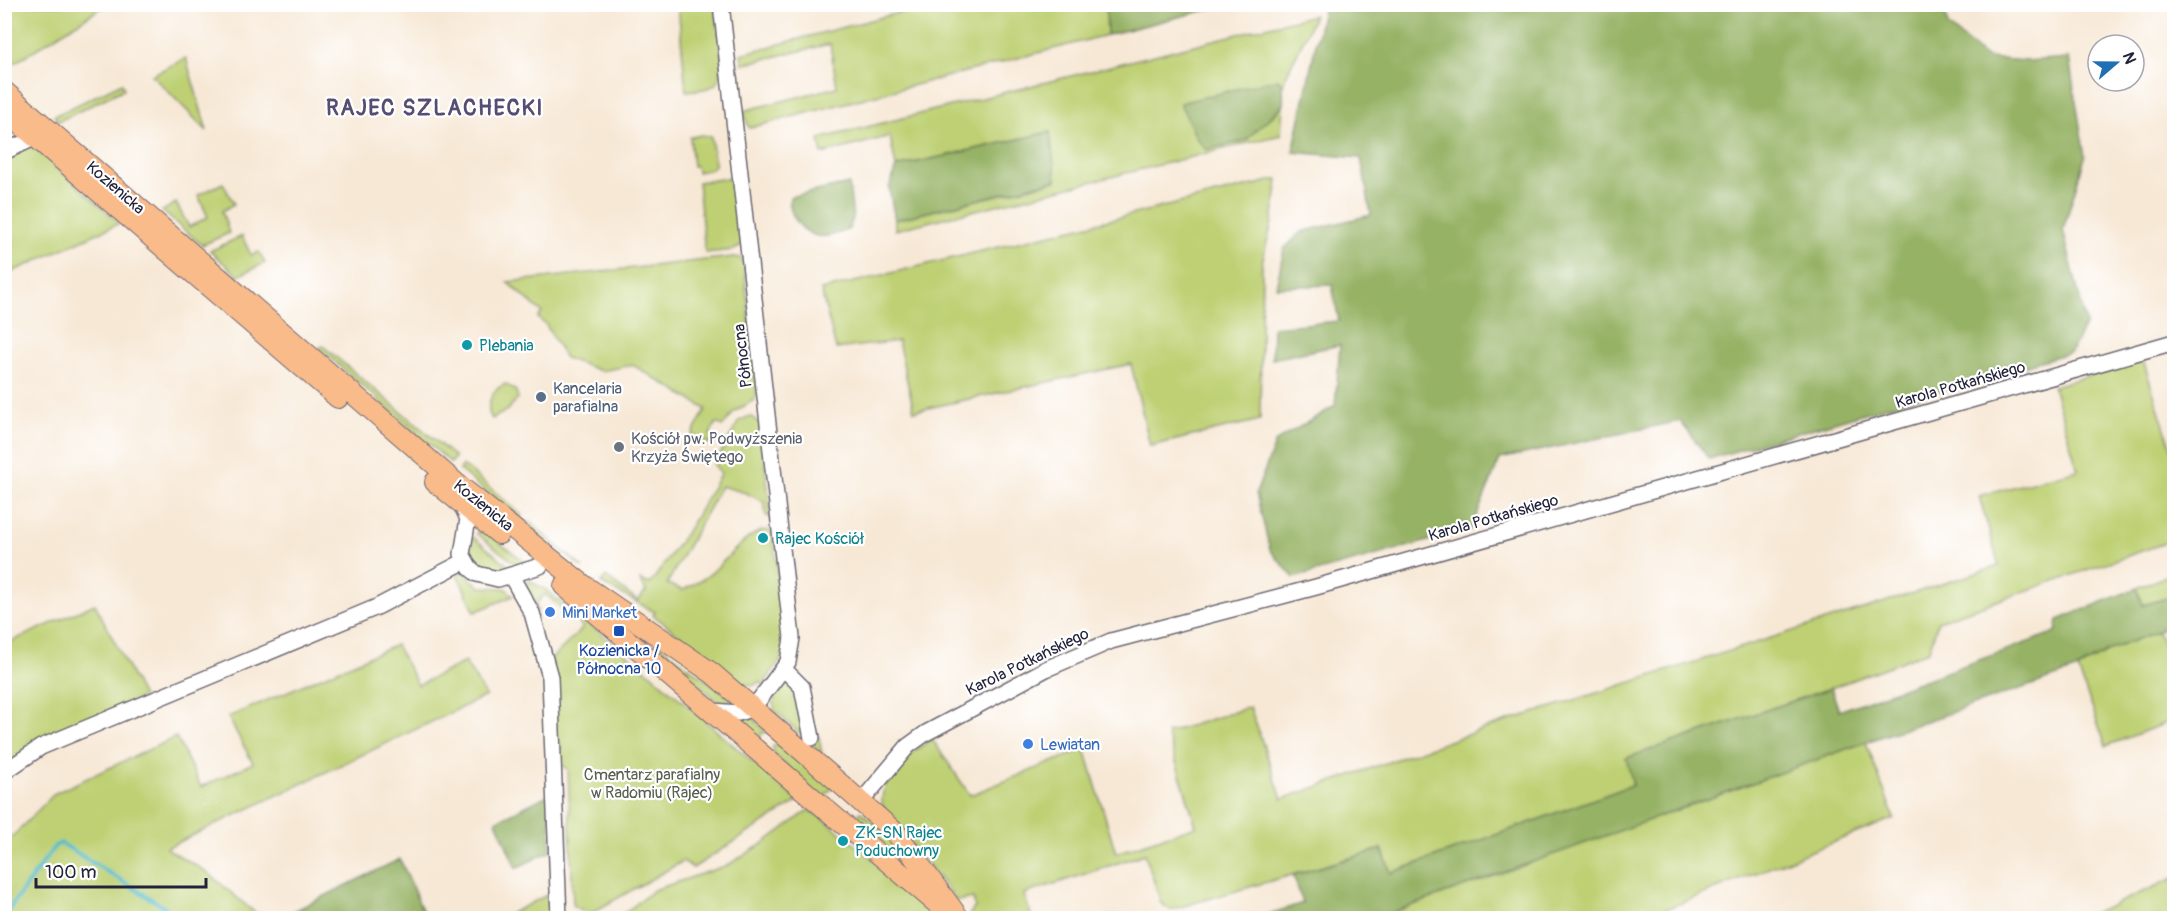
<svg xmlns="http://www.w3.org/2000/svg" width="2179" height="923" font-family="Pangolin,sans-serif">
  <rect width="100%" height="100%" fill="#fff"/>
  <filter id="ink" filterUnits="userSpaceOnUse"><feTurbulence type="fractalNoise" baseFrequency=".0167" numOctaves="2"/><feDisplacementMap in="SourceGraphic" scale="12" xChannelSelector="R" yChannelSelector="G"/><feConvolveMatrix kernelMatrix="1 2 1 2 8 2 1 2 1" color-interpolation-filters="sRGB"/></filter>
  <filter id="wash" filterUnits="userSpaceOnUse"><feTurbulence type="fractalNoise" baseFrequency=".008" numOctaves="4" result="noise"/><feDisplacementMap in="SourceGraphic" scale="24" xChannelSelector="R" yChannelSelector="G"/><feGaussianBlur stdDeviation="1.35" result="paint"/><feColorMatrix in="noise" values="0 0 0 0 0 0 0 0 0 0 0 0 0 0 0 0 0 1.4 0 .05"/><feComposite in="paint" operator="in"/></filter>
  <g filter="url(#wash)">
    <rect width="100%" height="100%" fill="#f7e8d5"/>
    <g fill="#bed073" stroke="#707957" stroke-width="1.5">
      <polygon points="90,5 101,8 5,69 5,5"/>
      <path d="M678,5H715C717,20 728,73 717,83C710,90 695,90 686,91Z"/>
      <polygon points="928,5 1106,5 1107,35 749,128 743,111 837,87 830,44 743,64 741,54"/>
      <path d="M1314,15C1306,39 1292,60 1283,84L1277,79L1247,140C1258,125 1273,119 1283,105L1281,135L895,230V220L1056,181L1049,132L896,167L890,136L822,154L819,139Z"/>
      <polygon points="186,58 207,131 152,75"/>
      <polygon points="122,83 124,89 59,121 54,116"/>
      <polygon points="701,135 711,137 715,165 709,170 697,172 696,166 693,166 690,137"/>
      <polygon points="30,144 120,223 5,275 5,156"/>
      <polygon points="730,178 734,179 742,245 734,250 705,253 698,182"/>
      <polygon points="1278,179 1272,222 1262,263 1260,420 1150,446 1131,364 914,411 898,341 836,349 821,290"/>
      <polygon points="223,183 234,204 222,211 229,233 202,245 162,211 176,203 189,227 208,217 198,195"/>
      <polygon points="242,236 251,255 259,252 265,263 238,276 210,251"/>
      <polygon points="733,257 741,258 744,265 757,393 754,400 734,412 723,426 716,423 710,434 717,440 710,444 692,435 706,409 633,365 601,371 565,358 546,325 538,318 542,312 507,282"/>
      <polygon points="323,346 455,457 451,463 319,348"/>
      <path d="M2143,360L2174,457V540L1938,621L1929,651L1831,688L1627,758L1633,785L1391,873L1382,849L1170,910L1161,903L1145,854L1024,894L1032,918H973L969,915L975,907L973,898L957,901L883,807C876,782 912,751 932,739L970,795L1085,749L1116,853L1196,826L1167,733L1250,707L1282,799L1498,724L1999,566L1979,496L2078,470L2053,386Z"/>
      <path d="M506,384L516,391L518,398L508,410L492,419C484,407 492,388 506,384Z"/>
      <path d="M750,416L761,424L771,517L766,516L764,502L746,493L721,486L667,584L683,590C693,585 703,580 711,573C725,562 752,525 771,531L773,535L786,634L782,658L763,685L760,682L752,686L743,684L653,615L655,612L601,583L606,577L638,601L646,591L640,580L650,584L690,527L721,473L714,465L739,421Z"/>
      <polygon points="463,465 522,515 518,519 460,470"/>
      <polygon points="530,522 583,568 527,525"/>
      <polygon points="482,529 529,565 521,568 476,533"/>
      <polygon points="473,537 513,569 495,576 478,570 468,552"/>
      <polygon points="461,570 480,587 505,588 513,596 475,612 456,572"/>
      <polygon points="2174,573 2174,596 2143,605 2137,588"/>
      <polygon points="528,580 548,591 565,606 562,609 545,594 536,604 538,613 525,587"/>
      <polygon points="95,604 143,697 5,764 4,638 10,642"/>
      <polygon points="581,618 637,662 798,801 693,868 683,861 590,914 573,906 568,769 555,761 561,746 555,740 550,660 583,628 578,622"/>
      <polygon points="2158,631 2174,680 2174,720 2106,746 2078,669 2110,650"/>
      <polygon points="656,643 744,708 720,703 654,646"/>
      <polygon points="396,645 418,685 465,662 486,696 166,848 207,872 261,918 5,918 5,844 55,793 176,737 201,787 253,763 228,717"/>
      <polygon points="788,680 819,738 822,754 774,710 774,696"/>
      <polygon points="752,717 766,732 761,734 759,742 732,718"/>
      <polygon points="1866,742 1894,818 1644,918 1377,918"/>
      <polygon points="780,743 834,786 822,799 773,753 773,746"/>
      <polygon points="809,810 825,820 940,914 939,918 618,918 654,890 728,865 761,845"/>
      <polygon points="861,812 896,841 917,873 884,852 883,845 863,827 855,827 849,822"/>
      <polygon points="2174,878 2174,918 2084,918"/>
      <polygon points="553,892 554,918 502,918"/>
    </g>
    <g fill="#96b265" stroke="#5c6a50" stroke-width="1.5">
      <polygon points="1106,5 1106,4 1226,5 1107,35"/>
      <polygon points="1324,5 1944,5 1948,26 1987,58 2026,61 2069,58 2085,157 2063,230 2086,324 2071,352 1709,459 1680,421 1500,459 1471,529 1294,578 1270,550 1256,493 1276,441 1335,406 1340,345 1272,359 1273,327 1339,321 1332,285 1276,287 1284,249 1301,232 1371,215 1361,158 1293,152"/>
      <path d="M1277,79L1283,84C1283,90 1284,97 1283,103C1282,109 1254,130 1247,140L1206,150L1197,139L1180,103Z"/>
      <polygon points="1050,132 1056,180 895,220 889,188 896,167"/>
      <path d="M849,184L853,218L849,229C839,233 828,238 817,236C801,232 787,213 790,197Z"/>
      <polygon points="2137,588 2143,605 2174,596 2174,625 2110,650 2078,669 1866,742 1377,918 1258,918 1303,903 1293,875 1382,849 1391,873 1633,785 1626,758 1831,688 1839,711 2056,632 2058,620"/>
      <polygon points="550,794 551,851 516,868 496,821"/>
      <polygon points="400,859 423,912 411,918 280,918"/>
    </g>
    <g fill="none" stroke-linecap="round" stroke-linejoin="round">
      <polyline stroke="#51bbcd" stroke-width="4" points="4,916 55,846 61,843 182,918"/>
    </g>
  </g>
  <g filter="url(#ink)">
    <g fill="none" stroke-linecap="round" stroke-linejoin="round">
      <defs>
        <g id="minor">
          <polyline points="4,152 36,137"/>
          <polyline points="461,504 468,519 462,554 470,568 477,574 498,579 540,566"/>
          <polyline points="511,576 532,613 550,677 559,918"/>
          <polyline points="784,669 802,687 812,738"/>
          <polyline points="713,711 739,713 753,708 788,662 792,638 721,4"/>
          <polyline points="4,772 41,747 377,607 465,561"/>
          <polyline points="861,802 908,746 926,733 1046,669 1111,641 1316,587 2174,342"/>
        </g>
        <g id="major">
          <polyline points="4,91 456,483 585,586 712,673 844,787 897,834 959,918"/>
          <polyline points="4,110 338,398"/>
          <polyline points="435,482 499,534"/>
          <polyline points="564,586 943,909"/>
        </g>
      </defs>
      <use href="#minor" stroke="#6d6771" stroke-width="18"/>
      <use href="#major" stroke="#6d6771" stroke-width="22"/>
      <use href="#minor" stroke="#fff" stroke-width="15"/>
      <use href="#major" stroke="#fabb8b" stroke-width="20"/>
    </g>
  </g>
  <g fill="#0f9aa8" stroke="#fff" stroke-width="2">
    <circle cx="467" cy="345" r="6"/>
    <circle cx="763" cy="538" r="6"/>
    <circle cx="843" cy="841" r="6"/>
  </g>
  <circle fill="#5c6f8a" stroke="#fff" stroke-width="2" cx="541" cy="397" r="6"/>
  <circle fill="#6b7280" stroke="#fff" stroke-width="2" cx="619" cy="447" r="6"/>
  <g fill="#3f7fe0" stroke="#fff" stroke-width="2">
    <circle cx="550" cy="612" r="6"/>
    <circle cx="1028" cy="744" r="6"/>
  </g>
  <rect fill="#1a4fb4" stroke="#fff" stroke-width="2" x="613" y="625" width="12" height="12" rx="3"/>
  <g text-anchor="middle" stroke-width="4.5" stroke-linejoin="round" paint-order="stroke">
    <g font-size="16" fill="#22223b" stroke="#fff">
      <text transform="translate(116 187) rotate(41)" y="6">Kozienicka</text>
      <text transform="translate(742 356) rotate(-97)" y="6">Północna</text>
      <text transform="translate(1960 384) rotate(-16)" y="6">Karola Potkańskiego</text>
      <text transform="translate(484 505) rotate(39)" y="6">Kozienicka</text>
      <text transform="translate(1493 517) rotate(-16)" y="6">Karola Potkańskiego</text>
      <text transform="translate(1027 661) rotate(-26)" y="6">Karola Potkańskiego</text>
    </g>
    <g font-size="16" fill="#0d838f" stroke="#fff" text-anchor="start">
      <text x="479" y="351">Plebania</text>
      <text x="775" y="544">Rajec Kościół</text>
      <text x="855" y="838">ZK-SN Rajec<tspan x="855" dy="18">Poduchowny</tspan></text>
    </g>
    <g font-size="16" fill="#4e5e75" stroke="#fff" text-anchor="start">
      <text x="553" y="394">Kancelaria<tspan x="553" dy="18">parafialna</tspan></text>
    </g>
    <g font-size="16" fill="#5b616d" stroke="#fff" text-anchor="start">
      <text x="631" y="444">Kościół pw. Podwyższenia<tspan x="631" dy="18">Krzyża Świętego</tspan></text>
    </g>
    <g font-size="16" fill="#366cbe" stroke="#fff" text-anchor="start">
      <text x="562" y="618">Mini Market</text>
      <text x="1040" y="750">Lewiatan</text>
    </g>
    <g font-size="16" fill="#164399" stroke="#fff">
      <text x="619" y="656">Kozienicka /<tspan x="619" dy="18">Północna 10</tspan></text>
    </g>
    <g font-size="16" fill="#595f4f" stroke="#fff">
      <text x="652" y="780">Cmentarz parafialny<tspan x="652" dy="18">w Radomiu (Rajec)</tspan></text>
    </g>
    <g font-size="22" font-weight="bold" letter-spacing="1.5" fill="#554d72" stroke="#fff">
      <text x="435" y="115">RAJEC SZLACHECKI</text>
    </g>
  </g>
  <rect width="2179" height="923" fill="none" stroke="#fff" stroke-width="24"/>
  <g transform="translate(2116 63) rotate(70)"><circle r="28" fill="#ffffff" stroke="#a7a7b1" stroke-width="1.5"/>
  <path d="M0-4.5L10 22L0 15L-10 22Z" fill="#1f6fb2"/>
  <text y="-9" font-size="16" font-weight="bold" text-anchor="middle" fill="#22223b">N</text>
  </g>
  <path d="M36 878v9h170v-9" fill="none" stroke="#22223b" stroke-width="3"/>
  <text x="45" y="878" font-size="18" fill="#22223b" stroke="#ffffff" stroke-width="4.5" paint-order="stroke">100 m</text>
</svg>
